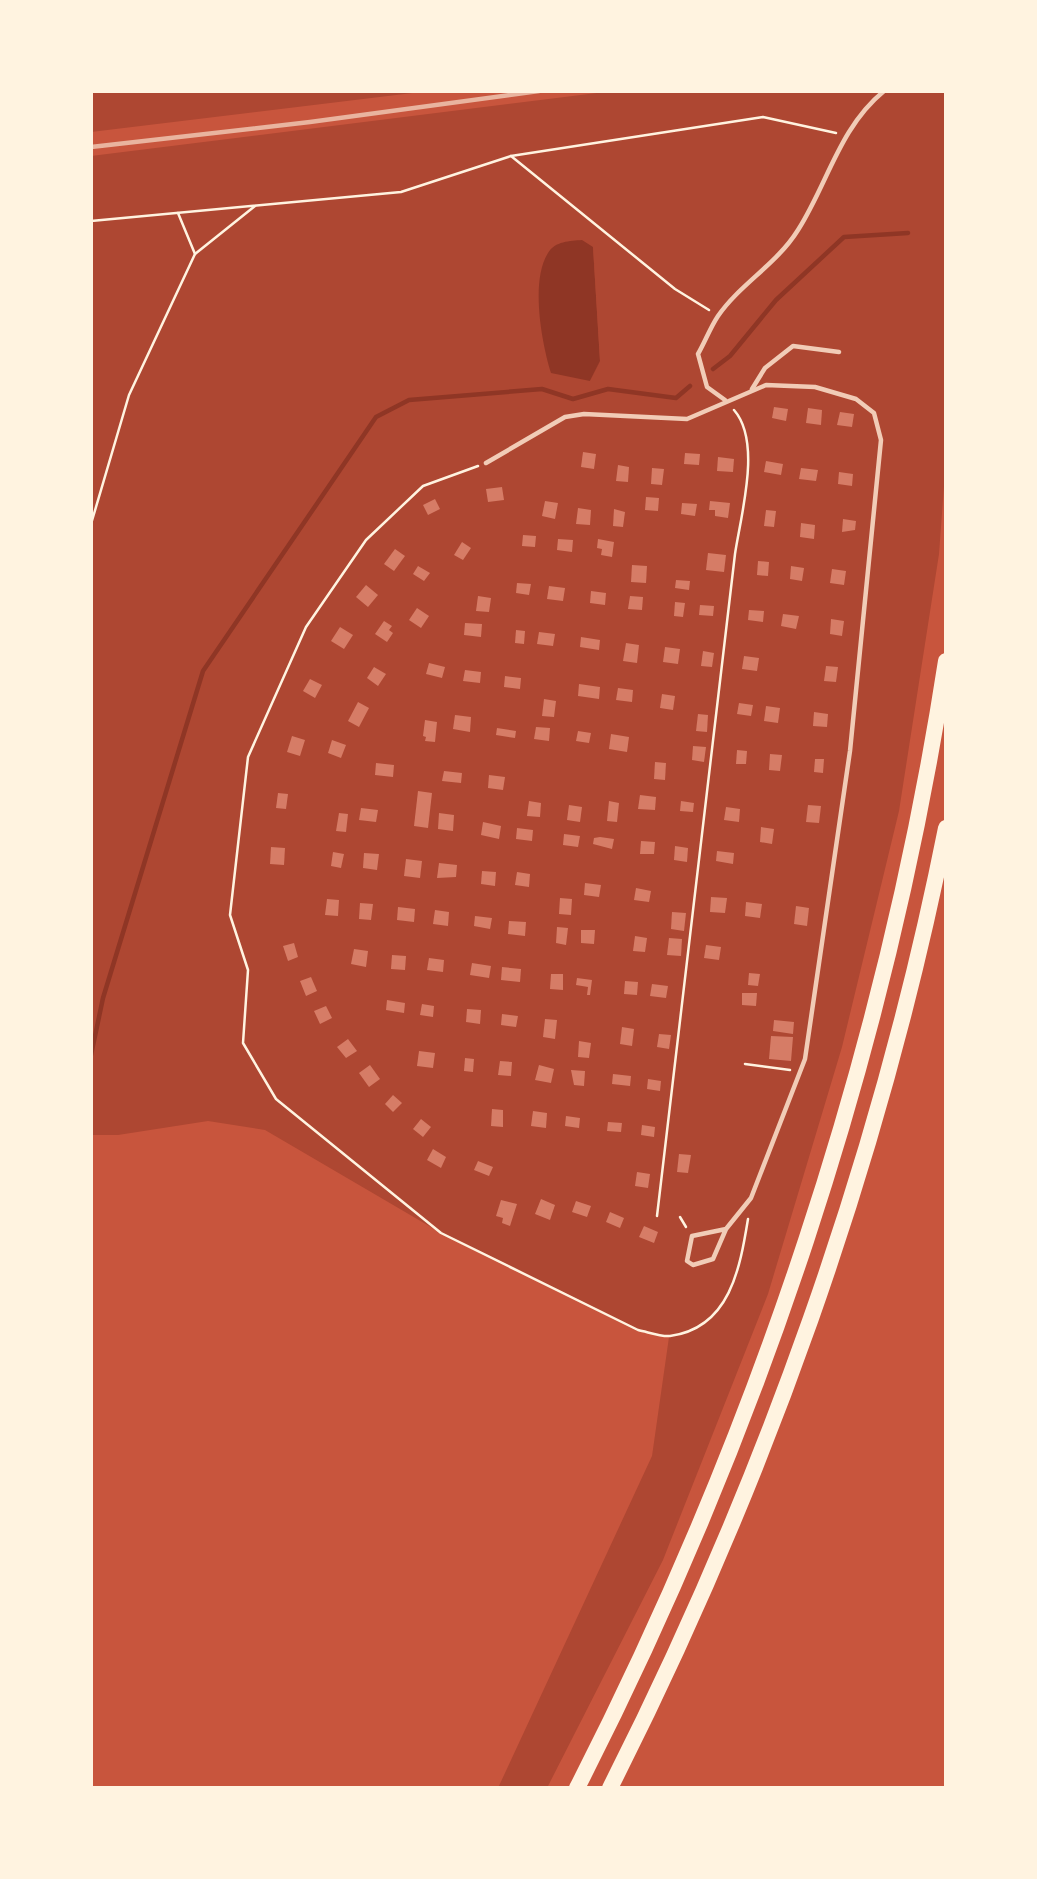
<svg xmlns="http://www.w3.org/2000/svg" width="1037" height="1879" font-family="Lato,sans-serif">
  <rect width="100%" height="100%" fill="#c8553d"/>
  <g fill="#ae4732" fill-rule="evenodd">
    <polygon points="91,91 429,91 91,132"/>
    <path d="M613,91H946V459L939,554L899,811L842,1047L768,1294L663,1560L547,1788H498L652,1456L669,1337L638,1330L441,1233L265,1130L208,1121L118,1135H91V156ZM593,247L600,360L590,381Z"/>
  </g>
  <path fill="#8f3625" d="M582,240L593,247L600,361L590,381L551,373C542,344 530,281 548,253C555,241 570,241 582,240Z"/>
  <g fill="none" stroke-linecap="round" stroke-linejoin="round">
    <g stroke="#8f3625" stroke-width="4.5">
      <polyline points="713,369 730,356 776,300 844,237 908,233"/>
      <polyline points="91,1055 103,998 203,671 376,417 409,400 542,389 573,399 608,389 676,398 690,386"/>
    </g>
  </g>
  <g fill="#d67c66">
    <polygon points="774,407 788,409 786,421 772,418"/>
    <polygon points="808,408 822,410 821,425 806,423"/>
    <polygon points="840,412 854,414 852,427 837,425"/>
    <polygon points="583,452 596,454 594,469 581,467"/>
    <polygon points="685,453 700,454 699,465 684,464"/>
    <polygon points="718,457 734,459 733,472 717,471"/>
    <polygon points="766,461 783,464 781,475 764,472"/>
    <polygon points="618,465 629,467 628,482 616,481"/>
    <polygon points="652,468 664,469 662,485 651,484"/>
    <polygon points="801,468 818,470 816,481 799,479"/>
    <polygon points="839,472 853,474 852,486 838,484"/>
    <polygon points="502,487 504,500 488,502 486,489"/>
    <polygon points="646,497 659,498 658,511 645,510"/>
    <polygon points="435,499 440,509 428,515 423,505"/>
    <polygon points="545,501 558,503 555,519 542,516"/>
    <polygon points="710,501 730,503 728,518 715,516 715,510 709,510"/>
    <polygon points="682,503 697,504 695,516 681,514"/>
    <polygon points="578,508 591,510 590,525 576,524"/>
    <polygon points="614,509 625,512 623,527 613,526"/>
    <polygon points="766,510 776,511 774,527 764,526"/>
    <polygon points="843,519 856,521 855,530 842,532"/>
    <polygon points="801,523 815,525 814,539 800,537"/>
    <polygon points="523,535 536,536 535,547 522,546"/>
    <polygon points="558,539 573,540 572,552 557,550"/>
    <polygon points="598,539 614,542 612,557 601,555 602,549 597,548"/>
    <polygon points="462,542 471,548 463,560 454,555"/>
    <polygon points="395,549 405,556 394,571 384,564"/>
    <polygon points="708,553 726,555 724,572 706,570"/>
    <polygon points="758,561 769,562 768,576 757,575"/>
    <polygon points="632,565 647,566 646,583 631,582"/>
    <polygon points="418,566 430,573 424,581 413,574"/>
    <polygon points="791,566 804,568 802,581 790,579"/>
    <polygon points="832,569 846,571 844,585 830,583"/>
    <polygon points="676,580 690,581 689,590 675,588"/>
    <polygon points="517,583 531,584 529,595 516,593"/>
    <polygon points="366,585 378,595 368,607 356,597"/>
    <polygon points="549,586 565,588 563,601 547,599"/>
    <polygon points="591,591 606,593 605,605 590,603"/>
    <polygon points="478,596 491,598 489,612 476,611"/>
    <polygon points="630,596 643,597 642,610 628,609"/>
    <polygon points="675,602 685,603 683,617 674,616"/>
    <polygon points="700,605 714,606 713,616 699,615"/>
    <polygon points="417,608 429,616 421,628 409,620"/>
    <polygon points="749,610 764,611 763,622 748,620"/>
    <polygon points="783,614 799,616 796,629 781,626"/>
    <polygon points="831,619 844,621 842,636 830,634"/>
    <polygon points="384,621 392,626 389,630 393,633 387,642 375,634"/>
    <polygon points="465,623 482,624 481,637 464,635"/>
    <polygon points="340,627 353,635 344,649 331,641"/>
    <polygon points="516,630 525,631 524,644 515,643"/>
    <polygon points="539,632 555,634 553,646 537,644"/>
    <polygon points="581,637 600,640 599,650 580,647"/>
    <polygon points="626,643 639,645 637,663 623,661"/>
    <polygon points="665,647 680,649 678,664 663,662"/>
    <polygon points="703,651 714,653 712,667 701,666"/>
    <polygon points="744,656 759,658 757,671 742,669"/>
    <polygon points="429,663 445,667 442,678 426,674"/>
    <polygon points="826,666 838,667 836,682 824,681"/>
    <polygon points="374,667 386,674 378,686 367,678"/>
    <polygon points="465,670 481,672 480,683 463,681"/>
    <polygon points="505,676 521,678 520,689 504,687"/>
    <polygon points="310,679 322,685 315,698 303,691"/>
    <polygon points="579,684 600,687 599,699 578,696"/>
    <polygon points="618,688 633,690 632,702 616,700"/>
    <polygon points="662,694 675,696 673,710 660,708"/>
    <polygon points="544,699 556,701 554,717 542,716"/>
    <polygon points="358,702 369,708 359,727 348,721"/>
    <polygon points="739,703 753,705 751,716 737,714"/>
    <polygon points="766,706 780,708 778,723 764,721"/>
    <polygon points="814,712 828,714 827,727 813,726"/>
    <polygon points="698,714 708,715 707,732 696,731"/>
    <polygon points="455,715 471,717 470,732 453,729"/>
    <polygon points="425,720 437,722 435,742 425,741 426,737 423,736"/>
    <polygon points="536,727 550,728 549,741 534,739"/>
    <polygon points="497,728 516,731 515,738 496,735"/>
    <polygon points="578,731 591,733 589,743 576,741"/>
    <polygon points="611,734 629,737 627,752 609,749"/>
    <polygon points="292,736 305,740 300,756 287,752"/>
    <polygon points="332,740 346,745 341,758 328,753"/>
    <polygon points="693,746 706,747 704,762 692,760"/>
    <polygon points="737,750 747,751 746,764 736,764"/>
    <polygon points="770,754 782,755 780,771 769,770"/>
    <polygon points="815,759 824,759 823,773 814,772"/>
    <polygon points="655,762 666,763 665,780 654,779"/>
    <polygon points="376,763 394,765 393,777 375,775"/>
    <polygon points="444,771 462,773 461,783 442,781"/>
    <polygon points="489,775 505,777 503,790 488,788"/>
    <polygon points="418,791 432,793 428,828 414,826"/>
    <polygon points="278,793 288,794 286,809 276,808"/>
    <polygon points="640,795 656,797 655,810 638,809"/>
    <polygon points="529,801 541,803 540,817 527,816"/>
    <polygon points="609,801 619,803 617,822 607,821"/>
    <polygon points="681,801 694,803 693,812 680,811"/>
    <polygon points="569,805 582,807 580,822 567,820"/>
    <polygon points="808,805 821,806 819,823 806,822"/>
    <polygon points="726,807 740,809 739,822 724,820"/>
    <polygon points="361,808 378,810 376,822 359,820"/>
    <polygon points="339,813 348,814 346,832 336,831"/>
    <polygon points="439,813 454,815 453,831 438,829"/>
    <polygon points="483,822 501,826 499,839 481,835"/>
    <polygon points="761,827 774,829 772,844 760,842"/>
    <polygon points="517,828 533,830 532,841 516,839"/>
    <polygon points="564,834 580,836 578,847 563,845"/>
    <polygon points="600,837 614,839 612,849 593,844 594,838"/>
    <polygon points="641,841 655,842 654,854 640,854"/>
    <polygon points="675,846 688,848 687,862 674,860"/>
    <polygon points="271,847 285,848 284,865 270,864"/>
    <polygon points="717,851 734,853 733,864 716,861"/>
    <polygon points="333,852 344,854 341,868 331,866"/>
    <polygon points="364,853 379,854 377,870 363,868"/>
    <polygon points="406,859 422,861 420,878 404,876"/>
    <polygon points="439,863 457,865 456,877 437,878"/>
    <polygon points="482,871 496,872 495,886 481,884"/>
    <polygon points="517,872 530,874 529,887 515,885"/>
    <polygon points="585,883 601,885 599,897 584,895"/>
    <polygon points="636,888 651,891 649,902 634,900"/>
    <polygon points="711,897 727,898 725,913 710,912"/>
    <polygon points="560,898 572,899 571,915 559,914"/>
    <polygon points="327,899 339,900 338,916 325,915"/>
    <polygon points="746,902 762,904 760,918 745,916"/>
    <polygon points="360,903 373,904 371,920 359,919"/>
    <polygon points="796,906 809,908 807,926 794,924"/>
    <polygon points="398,907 415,909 414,922 397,920"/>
    <polygon points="435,910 449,912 448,926 433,924"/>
    <polygon points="672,912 686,913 684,931 671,929"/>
    <polygon points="475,916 492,918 490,929 474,926"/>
    <polygon points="509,921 526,922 525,936 508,934"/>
    <polygon points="557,927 568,928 566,945 556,943"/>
    <polygon points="581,930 595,930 594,944 581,943"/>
    <polygon points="635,936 647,938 645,952 633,951"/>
    <polygon points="669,938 682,939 681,956 667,955"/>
    <polygon points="294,943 298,957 288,961 283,946"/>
    <polygon points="706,945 721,947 719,960 704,958"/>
    <polygon points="354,949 368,951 366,967 351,964"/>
    <polygon points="392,955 406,956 405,970 391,969"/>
    <polygon points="429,958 444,960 443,972 427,970"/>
    <polygon points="472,963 491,966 489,978 470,975"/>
    <polygon points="502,967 521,969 520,982 501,980"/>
    <polygon points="749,973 760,974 758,986 748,985"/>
    <polygon points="551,974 563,974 563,990 550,989"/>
    <polygon points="311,977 317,991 306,996 300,981"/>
    <polygon points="577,978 592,980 590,995 587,995 588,987 576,985"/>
    <polygon points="625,981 638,982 637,995 624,994"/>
    <polygon points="652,984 668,986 666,998 650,996"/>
    <polygon points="742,993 757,993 756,1006 742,1005"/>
    <polygon points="387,1000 405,1003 404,1013 386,1010"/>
    <polygon points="422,1004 434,1006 433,1017 420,1015"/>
    <polygon points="326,1006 332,1018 320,1024 314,1011"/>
    <polygon points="467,1009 481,1010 480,1024 466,1022"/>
    <polygon points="502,1014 518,1016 516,1027 501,1025"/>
    <polygon points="545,1019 557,1020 555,1039 543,1037"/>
    <polygon points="774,1020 794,1022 793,1034 773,1031"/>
    <polygon points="622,1027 634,1029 632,1046 620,1044"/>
    <polygon points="659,1034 671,1035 669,1049 657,1047"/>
    <polygon points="771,1036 793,1037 791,1061 769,1059"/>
    <polygon points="348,1039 357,1051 346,1058 337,1047"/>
    <polygon points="579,1041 591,1043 589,1058 578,1057"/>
    <polygon points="419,1051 435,1053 433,1068 417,1066"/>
    <polygon points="465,1058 474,1059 473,1072 464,1071"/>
    <polygon points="500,1061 512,1062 511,1076 498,1075"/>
    <polygon points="370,1065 380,1079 369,1087 359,1073"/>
    <polygon points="539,1065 554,1069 551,1083 535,1080"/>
    <polygon points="571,1070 585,1071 584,1086 574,1085"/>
    <polygon points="613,1074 631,1076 630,1086 612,1084"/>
    <polygon points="648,1079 661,1081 660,1091 647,1089"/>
    <polygon points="393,1095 402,1103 393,1112 385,1104"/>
    <polygon points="492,1109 503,1110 503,1127 491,1126"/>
    <polygon points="533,1111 547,1113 546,1128 531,1126"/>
    <polygon points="566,1116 580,1118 579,1128 565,1126"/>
    <polygon points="421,1119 431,1127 423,1137 413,1129"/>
    <polygon points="608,1122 622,1123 621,1132 607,1131"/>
    <polygon points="642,1125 655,1127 654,1137 641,1135"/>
    <polygon points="433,1149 446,1157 441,1168 427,1160"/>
    <polygon points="679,1154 691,1155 688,1173 677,1172"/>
    <polygon points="478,1161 493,1167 489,1176 474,1170"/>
    <polygon points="637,1172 650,1174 648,1188 635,1186"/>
    <polygon points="541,1199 555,1205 550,1220 535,1214"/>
    <polygon points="501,1200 517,1204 510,1226 502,1223 503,1218 496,1216"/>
    <polygon points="576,1201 591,1206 587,1217 572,1212"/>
    <polygon points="610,1212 624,1218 620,1228 606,1222"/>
    <polygon points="644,1226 658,1232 654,1243 639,1237"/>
  </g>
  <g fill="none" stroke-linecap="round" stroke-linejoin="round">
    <g stroke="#fff3e0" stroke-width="2.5">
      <polyline points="511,156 763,117 836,133"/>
      <polyline points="178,213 195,254"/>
      <polyline points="91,221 401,192 511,156 675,289 709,310"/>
      <path d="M478,466L423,486L366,540L306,627L248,757L230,915L248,970L243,1043L276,1099L441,1233L638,1330C648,1332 661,1337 670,1336C730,1328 740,1268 748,1219"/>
      <polyline points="91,524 129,395 195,254 255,206"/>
      <polyline points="745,1064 790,1070"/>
      <path d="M657,1216L735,554C741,514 762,442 734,410"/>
      <polyline points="680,1217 686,1227"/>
    </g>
    <g stroke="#f1ccb7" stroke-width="4.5">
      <polyline points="752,389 765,368 793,346 839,352"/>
      <path d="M725,400L707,387L698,354C705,342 710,328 718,316C740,284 777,264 798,230C828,183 839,128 884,91"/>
      <polyline points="486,463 565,417 584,414 687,419 766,385 815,387 856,399 874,413 881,440 850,751 805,1059 751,1198 726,1229 713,1259 693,1265 687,1261 692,1236 726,1229"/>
    </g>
    <g stroke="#fff3e0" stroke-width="16">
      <path d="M577,1788C757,1436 886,1052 946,661"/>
      <path d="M610,1788C763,1486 880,1160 946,828"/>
    </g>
    <polyline stroke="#e9b49f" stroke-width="4.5" points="91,147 310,122 539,91"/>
  </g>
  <rect width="1037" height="1879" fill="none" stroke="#fff3e0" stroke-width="186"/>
</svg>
